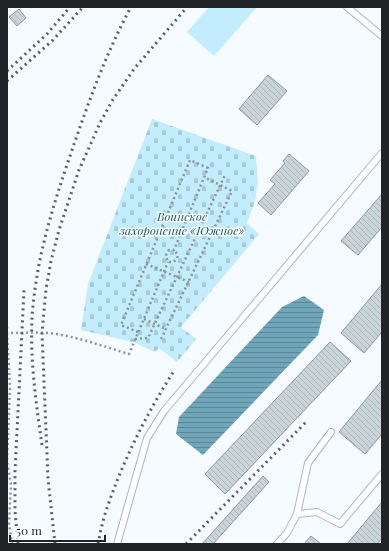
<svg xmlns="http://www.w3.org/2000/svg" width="389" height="551" font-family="'Playfair Display',serif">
  <defs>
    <pattern id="cemetery-stones" width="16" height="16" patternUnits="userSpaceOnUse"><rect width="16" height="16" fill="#c3ecfc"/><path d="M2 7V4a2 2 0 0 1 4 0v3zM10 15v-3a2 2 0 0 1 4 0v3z" fill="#a7cad8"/></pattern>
    <pattern id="water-rules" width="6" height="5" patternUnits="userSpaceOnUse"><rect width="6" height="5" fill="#6fa6ba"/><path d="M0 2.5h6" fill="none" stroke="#5b8797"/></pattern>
    <pattern id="building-back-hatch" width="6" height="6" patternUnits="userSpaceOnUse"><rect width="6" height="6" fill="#cad5d9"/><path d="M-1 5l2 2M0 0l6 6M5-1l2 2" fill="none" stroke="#adb7ba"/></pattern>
  </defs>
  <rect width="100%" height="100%" fill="#f5fbfe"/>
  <polygon fill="url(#cemetery-stones)" points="152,119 256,156 258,184 255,201 247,223 259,234 181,327 196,339 177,362 159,348 155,352 133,342 81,330 88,284"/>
  <polygon fill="#c3ecfc" points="209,7 257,7 214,56 187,32"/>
  <polygon fill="url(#water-rules)" points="304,296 324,310 318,335 203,455 176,434 179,417 282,307"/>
  <g fill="url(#building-back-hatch)" stroke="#8d979b">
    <polygon points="19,9 26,18 17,26 9,17"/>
    <polygon points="268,75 287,91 257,125 239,109"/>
    <polygon points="289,154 309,171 271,215 258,203 275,184 270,180 285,163 283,161"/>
    <polygon points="382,194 382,227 358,255 341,241"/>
    <polygon points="382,284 382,332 364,353 341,333"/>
    <polygon points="330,342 351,361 225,494 205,474"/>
    <polygon points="382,380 382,434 365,454 339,432"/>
    <polygon points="263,476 269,482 213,544 202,544"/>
    <polygon points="382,502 382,538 377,544 347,544"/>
    <polygon points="311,536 321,544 304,544"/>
  </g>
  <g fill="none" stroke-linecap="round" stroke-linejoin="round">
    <defs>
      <g id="service">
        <polyline points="347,7 382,36"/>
        <polyline points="297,514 317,512 340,524 382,474"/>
        <polyline points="117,544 147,438 164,411 382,153"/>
        <polyline points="277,544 287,533 297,514 308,463 331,432"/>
      </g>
    </defs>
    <use href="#service" stroke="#acb7bb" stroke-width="8"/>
    <g stroke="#8d9295" stroke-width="2.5" stroke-dasharray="2 3" stroke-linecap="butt">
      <polyline points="169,262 173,262 177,259 178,255 174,250"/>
      <polyline points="146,264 189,282"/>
      <polyline points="144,319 166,329"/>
      <path d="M7,327V333C21,333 34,332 48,333C76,336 102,346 129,354L168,262"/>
      <path d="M138,332L121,325L190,160L208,168L174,250H169C165,255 165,257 169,262"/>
      <polyline points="7,333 10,387 7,461 11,485 9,523 12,544"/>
      <polyline points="135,339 148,338 225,175"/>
      <polyline points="161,339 232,191 204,177"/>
    </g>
    <use href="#service" stroke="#fff" stroke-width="6"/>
    <g stroke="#595e60" stroke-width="3" stroke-dasharray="2 4" stroke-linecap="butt">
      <polyline points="7,71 47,34 70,7"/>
      <polyline points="7,81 53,40 83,7"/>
      <path d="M42,445C36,403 30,360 32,318C36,258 53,206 72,150C89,101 106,53 131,7"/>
      <polyline points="18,544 15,511 15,472 24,290"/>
      <polyline points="55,544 48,479 42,333 46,289 51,261 59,230 79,170 100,123 112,101 134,69 187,7"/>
      <path d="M98,544C100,534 102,524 105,514C121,465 146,414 174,371"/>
      <polyline points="186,544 307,421"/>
    </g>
  </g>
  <g text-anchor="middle" stroke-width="3" stroke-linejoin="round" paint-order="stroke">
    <g font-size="12" font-style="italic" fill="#0f5a6f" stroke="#fff">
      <text x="182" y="221">Воинское<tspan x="182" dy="14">захоронение «Южное»</tspan></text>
    </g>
  </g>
  <rect width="389" height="551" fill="none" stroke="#202426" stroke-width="16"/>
  <path d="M10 535v6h95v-6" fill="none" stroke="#202426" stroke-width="2"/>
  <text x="16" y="535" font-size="12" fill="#202426" stroke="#ffffff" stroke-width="3" paint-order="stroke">50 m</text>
</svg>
